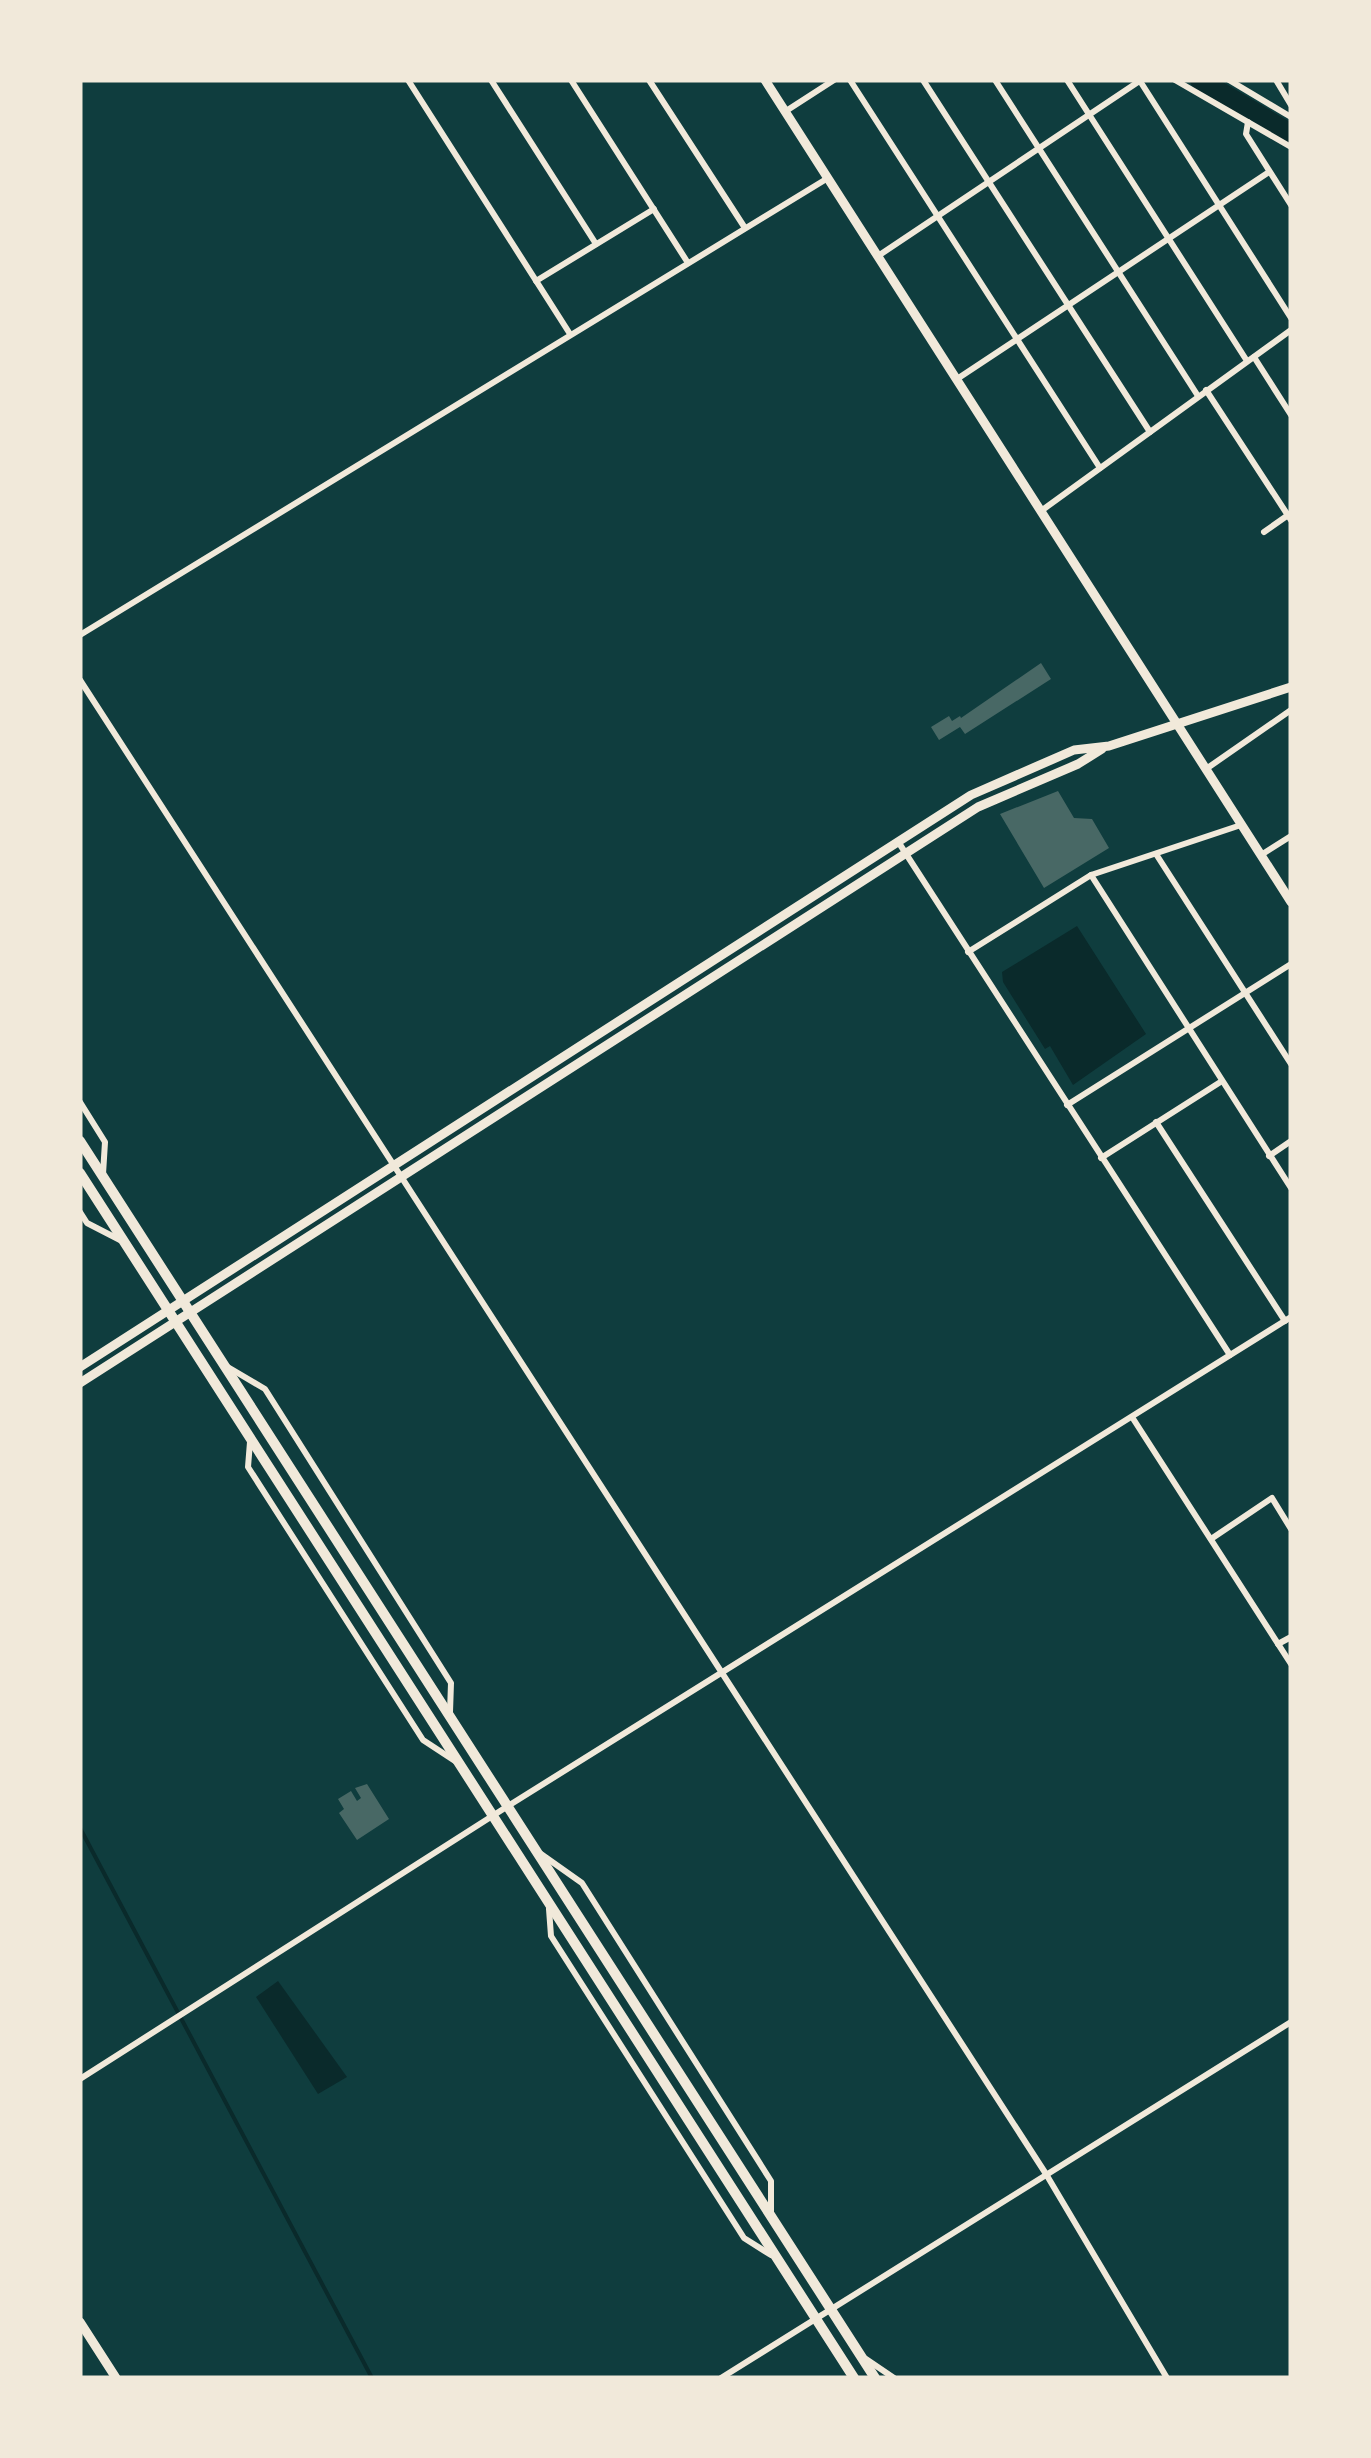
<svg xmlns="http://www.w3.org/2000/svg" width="1371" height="2458" font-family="'Exo 2',sans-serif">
  <rect width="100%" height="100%" fill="#0f3d3e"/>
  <g fill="#0a2a2b">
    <polygon points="1077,926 1146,1034 1073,1085 1050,1046 1045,1049 1003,982 1002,972"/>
    <polygon points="278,1981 347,2077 318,2094 256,1997"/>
  </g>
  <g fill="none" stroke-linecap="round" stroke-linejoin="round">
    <polyline stroke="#0a2a2b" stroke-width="4" points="80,1828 372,2378"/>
    <polyline stroke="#0a2a2b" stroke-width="20" points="1200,80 1291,134"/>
  </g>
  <g fill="#486865">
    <polygon points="1041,663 1051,679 965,734 960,727 939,740 931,727 949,716 952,721 960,716 961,718"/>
    <polygon points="1058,791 1074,818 1092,819 1109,848 1044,888 1000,814"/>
    <polygon points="367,1784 389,1819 357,1840 339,1813 344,1809 338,1799 351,1791 357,1801 361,1798 355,1788"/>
  </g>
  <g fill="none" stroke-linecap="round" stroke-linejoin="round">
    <g stroke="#f1e9da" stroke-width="6">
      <polyline points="408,80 570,334"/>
      <polyline points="491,80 596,244"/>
      <polyline points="571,80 688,263"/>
      <polyline points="649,80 745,228"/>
      <polyline points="850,80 1100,468"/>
      <polyline points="923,80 1150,432"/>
      <polyline points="995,80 1198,396"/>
      <polyline points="1067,80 1247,361"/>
      <polyline points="1175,80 1291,147"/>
      <polyline points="1229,80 1291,117"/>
      <polyline points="1276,80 1291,105"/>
      <polyline points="1140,81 1291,318"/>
      <polyline points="786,111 834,80"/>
      <polyline points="1248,122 1246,134 1291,205"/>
      <polyline points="878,256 1141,80"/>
      <polyline points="536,281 654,209"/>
      <polyline points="1254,357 1291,415"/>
      <polyline points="957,379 1269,172"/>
      <polyline points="1206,390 1291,520"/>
      <polyline points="1041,511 1291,330"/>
      <polyline points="1264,532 1291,513"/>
      <polyline points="80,635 828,178"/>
      <polyline points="80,680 1046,2174 1167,2378"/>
      <polyline points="1206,769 1291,710"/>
      <polyline points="899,843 1230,1355"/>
      <polyline points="1156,854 1291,1064"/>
      <polyline points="1261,855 1291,836"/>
      <polyline points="1091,875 1291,1188"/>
      <polyline points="968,952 1091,875 1241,825"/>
      <polyline points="80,1102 105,1142 103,1174"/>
      <polyline points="1067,1105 1291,964"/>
      <polyline points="1156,1122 1285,1321"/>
      <polyline points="1269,1156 1291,1141"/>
      <polyline points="1101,1158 1222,1081"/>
      <polyline points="80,1212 87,1223 120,1240"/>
      <polyline points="226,1366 265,1389 451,1683 450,1712"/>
      <polyline points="1132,1417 1291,1664"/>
      <polyline points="250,1442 248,1467 423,1740 455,1761"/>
      <polyline points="1211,1539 1272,1498 1291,1529"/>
      <polyline points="1278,1644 1291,1637"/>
      <polyline points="541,1854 582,1883 771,2181 771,2215"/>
      <polyline points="549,1909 551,1936 744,2238 771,2255"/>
      <polyline points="80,2079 508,1806 1291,1317"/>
      <polyline points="866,2359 894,2378"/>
      <polyline points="721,2378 1291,2022"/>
    </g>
    <g stroke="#f1e9da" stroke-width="9">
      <polyline points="765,80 1291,902"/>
      <polyline points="80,2322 116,2378"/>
    </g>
    <g stroke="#f1e9da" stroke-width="9">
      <polyline points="80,1367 971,795 1074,750 1109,746 1291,687"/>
      <polyline points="80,1383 978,807 1078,764 1102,749"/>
    </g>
    <g stroke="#f1e9da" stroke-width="10">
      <polyline points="80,1141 875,2378"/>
      <polyline points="80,1173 854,2378"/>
    </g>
  </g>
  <rect width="1371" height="2458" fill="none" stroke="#f1e9da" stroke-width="165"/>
</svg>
